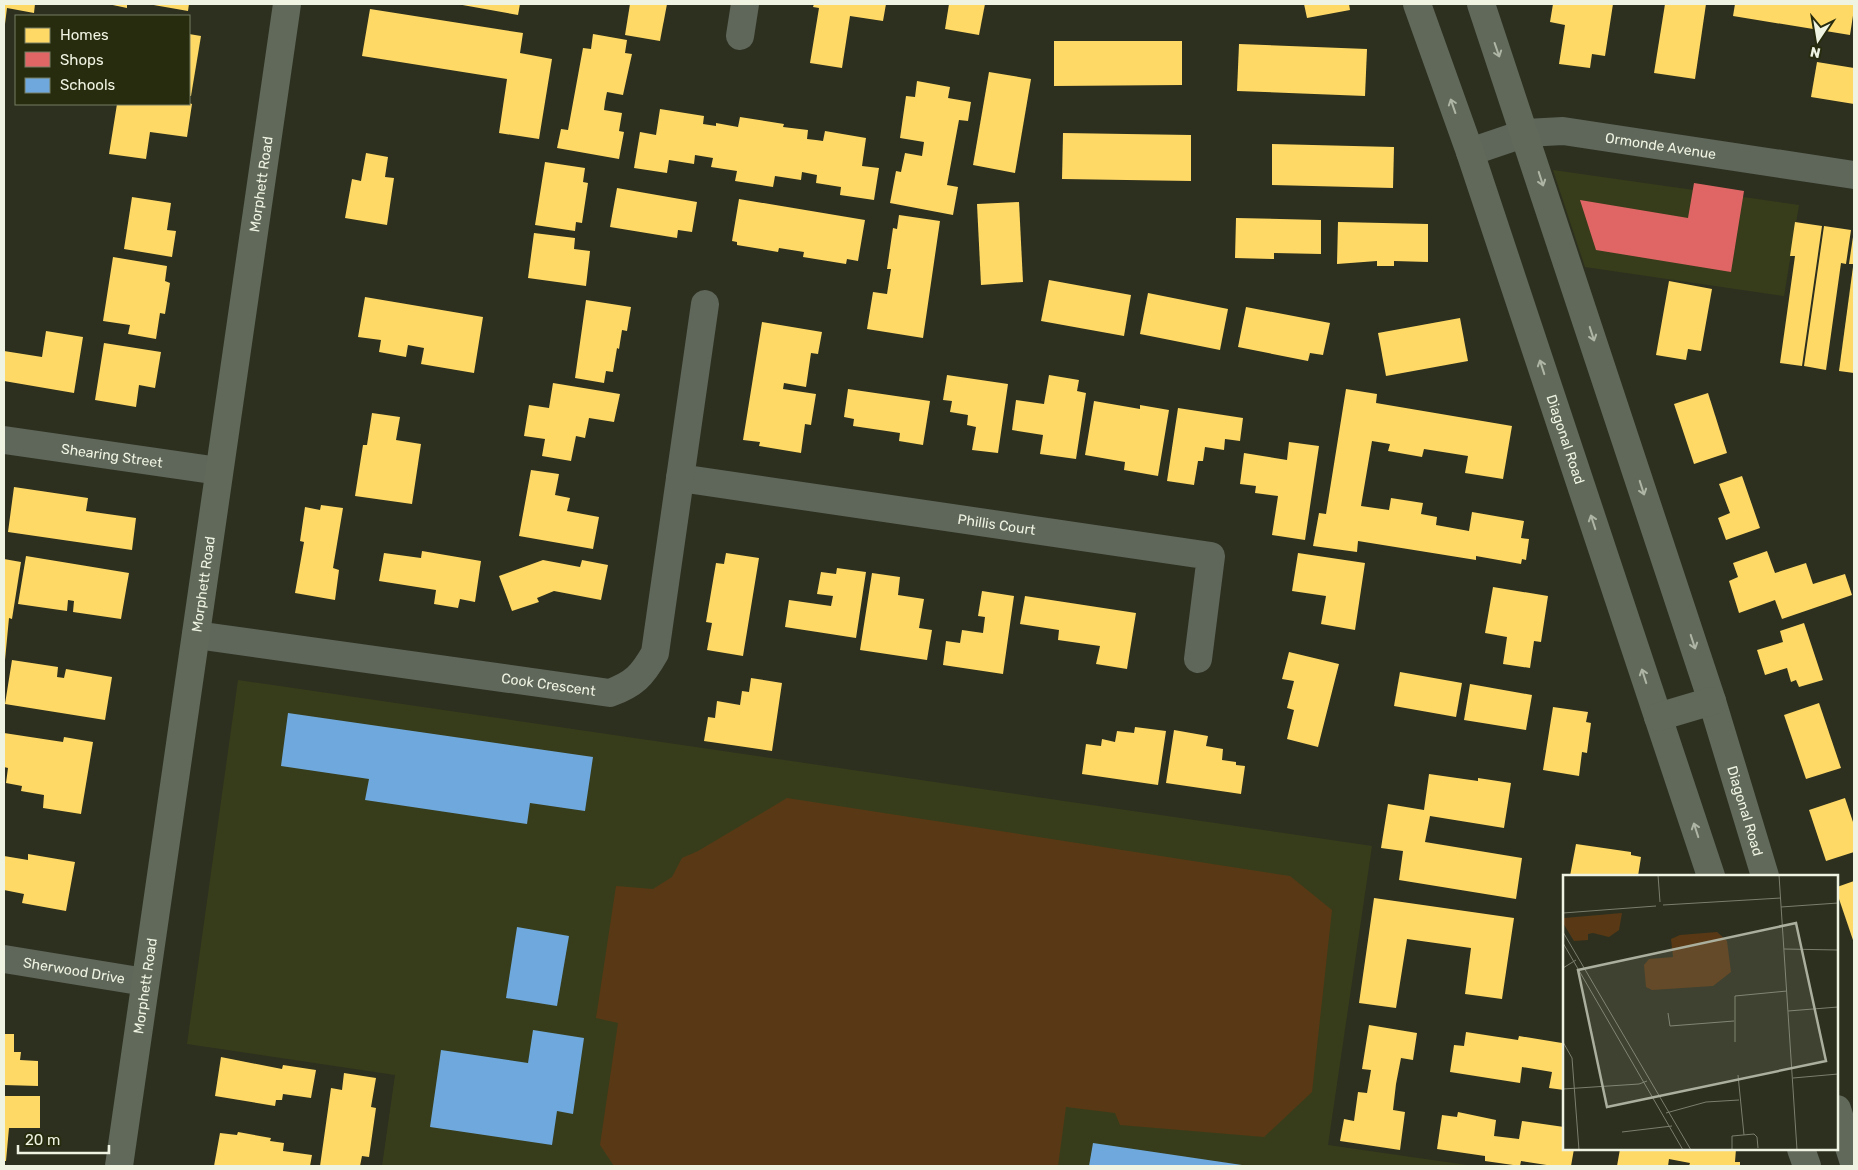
<svg xmlns="http://www.w3.org/2000/svg" width="1858" height="1170" font-family="Rubik,sans-serif">
  <rect width="100%" height="100%" fill="#2d301f"/>
  <g fill="#373d1b">
    <polygon points="1553,170 1799,205 1784,296 1585,267"/>
    <polygon points="238,680 1372,846 1328,1145 1474,1166 382,1166 395,1075 187,1044"/>
  </g>
  <polygon fill="#593915" points="787,798 1290,876 1332,910 1312,1092 1264,1137 1120,1125 1115,1113 1066,1107 1058,1166 614,1166 600,1145 618,1023 596,1018 616,886 653,889 672,877 682,858 698,851"/>
  <g fill="#ffd966">
    <polygon points="4,4 35,4 34,13 7,8 5,24"/>
    <polygon points="108,4 127,4 127,8"/>
    <polygon points="148,4 189,4 188,11"/>
    <polygon points="457,4 520,4 518,15"/>
    <polygon points="630,4 667,4 660,41 625,35"/>
    <polygon points="814,4 886,4 883,21 850,16 842,68 810,63 819,8 813,7"/>
    <polygon points="949,4 985,4 979,35 945,29"/>
    <polygon points="1304,4 1349,4 1350,10 1307,18"/>
    <polygon points="1553,4 1613,4 1605,56 1592,54 1590,68 1559,64 1565,25 1550,22"/>
    <polygon points="1665,4 1706,4 1695,79 1654,73"/>
    <polygon points="1735,4 1854,4 1854,9 1850,35 1733,16"/>
    <polygon points="370,9 523,33 520,53 552,59 539,139 499,133 507,79 362,56"/>
    <polygon points="189,34 201,36 191,96 189,96"/>
    <polygon points="593,34 627,40 625,53 632,54 623,95 607,92 605,102 604,110 622,113 619,131 624,132 619,159 557,148 561,129 568,130 583,48 591,49"/>
    <polygon points="1054,41 1182,41 1182,85 1054,86"/>
    <polygon points="1239,44 1367,49 1365,96 1237,91"/>
    <polygon points="1817,62 1854,68 1854,104 1811,97"/>
    <polygon points="989,72 1031,79 1015,173 973,165"/>
    <polygon points="917,81 950,87 948,98 971,102 968,121 959,120 947,185 958,187 953,215 890,203 896,171 901,172 905,153 922,156 924,142 900,138 906,96 915,97"/>
    <polygon points="189,103 192,104 187,137 150,132 146,159 109,154 117,104"/>
    <polygon points="660,109 704,116 703,124 716,126 716,123 738,127 740,117 784,124 783,127 808,130 807,139 816,140 823,141 825,131 866,138 862,166 879,168 874,200 840,195 841,187 816,183 817,175 802,172 801,180 775,176 773,187 735,181 737,171 711,167 713,158 695,155 694,164 669,160 667,173 634,168 640,132 656,135"/>
    <polygon points="1063,133 1191,135 1191,181 1062,179"/>
    <polygon points="1272,144 1394,147 1393,188 1272,185"/>
    <polygon points="366,153 388,157 385,177 394,178 387,225 345,218 352,179 361,181"/>
    <polygon points="545,162 585,168 583,182 588,183 582,223 576,222 575,231 535,225"/>
    <polygon points="617,188 697,202 692,232 678,230 677,238 610,227"/>
    <polygon points="132,197 171,203 167,230 176,231 172,257 124,249"/>
    <polygon points="739,199 865,220 858,261 847,259 846,264 803,257 804,252 779,248 778,252 737,245 737,242 732,241"/>
    <polygon points="1019,202 1023,282 981,285 977,204"/>
    <polygon points="899,215 940,221 923,338 867,329 873,292 887,294 891,269 887,269 893,228 897,229"/>
    <polygon points="1236,218 1321,220 1321,254 1274,253 1274,259 1235,258"/>
    <polygon points="1338,222 1428,224 1428,262 1394,261 1394,266 1377,266 1377,261 1337,264"/>
    <polygon points="1795,222 1822,226 1802,366 1780,363 1795,256 1790,256"/>
    <polygon points="1824,226 1851,230 1846,264 1841,263 1826,370 1804,366"/>
    <polygon points="534,233 575,238 574,249 590,251 586,286 528,278"/>
    <polygon points="1853,237 1854,237 1854,264 1849,264"/>
    <polygon points="113,257 167,266 165,281 170,283 165,314 160,313 156,339 128,334 130,325 103,321"/>
    <polygon points="1853,267 1854,268 1854,373 1839,371"/>
    <polygon points="1049,280 1131,295 1124,336 1041,321"/>
    <polygon points="1669,281 1712,289 1701,351 1688,349 1686,360 1656,355"/>
    <polygon points="1148,293 1228,309 1220,350 1140,334"/>
    <polygon points="365,297 483,317 474,373 421,364 424,348 408,345 406,357 379,352 381,340 358,337"/>
    <polygon points="586,300 631,307 627,331 622,330 619,349 617,348 613,372 606,371 604,383 575,378"/>
    <polygon points="1246,307 1330,323 1323,355 1310,353 1308,361 1238,347"/>
    <polygon points="1460,318 1468,361 1386,376 1378,333"/>
    <polygon points="762,322 822,332 818,354 811,353 806,387 784,383 783,389 816,394 811,425 805,424 801,453 759,446 760,442 743,440"/>
    <polygon points="46,331 83,337 74,393 4,381 4,351 42,357"/>
    <polygon points="104,343 161,352 155,388 139,385 136,407 95,400"/>
    <polygon points="947,375 1008,384 998,453 972,450 976,427 967,425 968,415 950,412 952,401 943,400"/>
    <polygon points="1049,375 1079,380 1077,391 1086,393 1076,459 1040,454 1043,435 1012,430 1016,400 1044,404"/>
    <polygon points="553,383 620,394 614,422 589,418 585,438 576,436 571,461 542,456 545,439 524,436 529,405 549,408"/>
    <polygon points="848,389 930,401 923,445 899,441 900,433 853,426 854,419 844,417"/>
    <polygon points="1346,389 1377,394 1376,403 1512,426 1503,479 1465,473 1468,456 1424,449 1422,457 1388,451 1390,444 1372,441 1361,506 1389,510 1391,498 1423,503 1421,514 1437,517 1436,525 1469,531 1472,512 1524,521 1521,538 1529,539 1526,560 1522,559 1521,564 1476,556 1476,560 1358,541 1357,552 1313,546 1319,513 1326,514"/>
    <polygon points="1708,393 1727,453 1694,464 1674,404"/>
    <polygon points="1094,401 1140,409 1140,405 1169,410 1158,476 1124,470 1125,462 1085,455"/>
    <polygon points="1178,408 1243,418 1240,441 1225,439 1224,450 1205,447 1203,461 1198,461 1194,485 1167,481"/>
    <polygon points="372,413 400,417 396,440 421,444 412,504 355,496 363,445 367,445"/>
    <polygon points="1289,442 1319,446 1305,540 1272,535 1278,496 1255,493 1256,486 1240,484 1244,453 1287,460"/>
    <polygon points="531,470 559,474 555,495 570,498 567,511 599,517 593,549 519,536"/>
    <polygon points="1742,476 1760,528 1726,540 1718,518 1730,513 1719,484"/>
    <polygon points="14,487 88,498 86,511 136,518 132,550 8,532"/>
    <polygon points="321,505 343,508 333,568 339,570 335,600 295,593 304,542 300,541 305,507 320,510"/>
    <polygon points="422,551 481,561 475,602 460,599 458,608 434,604 436,590 379,581 384,553 421,558"/>
    <polygon points="1767,551 1775,573 1806,563 1813,584 1845,574 1852,595 1782,619 1775,600 1739,613 1729,581 1738,577 1733,563"/>
    <polygon points="726,553 759,558 743,656 707,650 712,623 706,622 716,563 724,564"/>
    <polygon points="1298,553 1365,563 1355,630 1321,624 1326,596 1292,591"/>
    <polygon points="26,556 129,573 121,619 73,612 74,601 68,600 67,611 18,604"/>
    <polygon points="4,559 21,562 12,619 9,618 5,660"/>
    <polygon points="543,560 580,567 582,560 608,565 601,600 554,591 537,598 539,602 512,611 499,576"/>
    <polygon points="837,568 866,572 856,638 785,627 789,600 831,606 833,596 817,594 821,572 836,574"/>
    <polygon points="872,573 900,577 898,595 924,599 919,628 932,630 927,660 860,650"/>
    <polygon points="1493,587 1548,596 1541,642 1534,641 1530,668 1503,664 1507,637 1485,633"/>
    <polygon points="982,591 1014,596 1003,674 943,665 946,641 960,643 962,630 983,633 985,617 978,616"/>
    <polygon points="1025,596 1136,613 1127,669 1096,664 1100,646 1058,640 1059,630 1020,624"/>
    <polygon points="1804,623 1823,680 1799,687 1796,680 1791,682 1787,668 1765,675 1757,650 1783,642 1780,631"/>
    <polygon points="1289,652 1339,664 1318,747 1287,739 1294,710 1287,708 1294,681 1282,679"/>
    <polygon points="12,660 58,667 57,677 64,678 66,669 112,677 105,720 5,704"/>
    <polygon points="1400,672 1462,683 1456,717 1394,706"/>
    <polygon points="751,678 782,683 772,751 704,741 708,717 715,718 717,701 740,705 742,691 749,692"/>
    <polygon points="1470,684 1532,695 1526,730 1464,720"/>
    <polygon points="1819,703 1841,768 1806,779 1784,715"/>
    <polygon points="1553,707 1588,712 1586,722 1591,723 1587,753 1582,752 1579,776 1543,770"/>
    <polygon points="1135,727 1166,731 1158,785 1082,774 1086,744 1101,746 1102,739 1115,742 1117,731 1134,733"/>
    <polygon points="1174,730 1208,736 1206,746 1223,749 1222,760 1236,762 1236,765 1245,766 1241,794 1166,783"/>
    <polygon points="4,733 63,742 64,737 93,742 81,814 43,808 44,795 21,791 22,786 6,783 8,768 4,767"/>
    <polygon points="1429,774 1478,781 1478,778 1511,783 1504,828 1430,816 1425,842 1522,858 1516,899 1399,880 1403,851 1381,848 1388,804 1424,810"/>
    <polygon points="1845,798 1854,825 1854,852 1826,861 1809,810"/>
    <polygon points="1576,844 1631,852 1631,855 1641,857 1638,876 1570,876"/>
    <polygon points="28,854 75,862 66,911 22,903 24,894 4,890 4,856 28,860"/>
    <polygon points="1854,881 1854,943 1837,893 1837,887"/>
    <polygon points="1374,898 1514,918 1502,999 1465,994 1471,948 1407,939 1396,1008 1359,1003"/>
    <polygon points="1369,1025 1417,1033 1413,1060 1401,1058 1396,1084 1393,1110 1405,1112 1400,1150 1340,1141 1344,1119 1354,1121 1358,1092 1367,1093 1371,1070 1362,1069"/>
    <polygon points="1466,1032 1518,1040 1519,1036 1562,1043 1564,1045 1564,1090 1549,1088 1552,1072 1522,1067 1520,1083 1450,1072 1454,1045 1464,1046"/>
    <polygon points="4,1034 14,1034 14,1052 21,1052 20,1060 38,1061 38,1086 4,1085"/>
    <polygon points="221,1057 282,1069 283,1065 316,1070 311,1098 283,1094 282,1100 276,1100 275,1106 215,1096"/>
    <polygon points="344,1073 376,1078 371,1107 376,1108 369,1157 362,1156 360,1166 320,1166 331,1088 342,1090"/>
    <polygon points="4,1096 40,1096 40,1128 9,1128 6,1161 4,1161"/>
    <polygon points="1458,1112 1496,1120 1494,1136 1519,1139 1522,1121 1564,1127 1564,1149 1574,1149 1571,1166 1553,1166 1521,1161 1520,1166 1485,1161 1485,1156 1437,1149 1442,1115 1457,1117"/>
    <polygon points="238,1132 271,1138 270,1141 284,1143 283,1151 312,1155 310,1166 214,1166 220,1133 237,1135"/>
    <polygon points="1620,1149 1736,1149 1735,1162 1740,1162 1740,1166 1689,1166 1690,1163 1669,1159 1668,1166 1617,1166"/>
  </g>
  <polygon fill="#e06666" points="1694,183 1744,191 1731,272 1596,250 1580,200 1688,218"/>
  <g fill="#6fa8dc">
    <polygon points="288,713 593,757 585,811 530,803 527,824 365,800 369,779 281,766"/>
    <polygon points="517,927 569,936 557,1006 506,998"/>
    <polygon points="533,1030 584,1038 573,1114 557,1111 552,1145 430,1127 441,1050 528,1063"/>
    <polygon points="1093,1143 1242,1165 1242,1166 1089,1166"/>
  </g>
  <g fill="none" stroke-linecap="round" stroke-linejoin="round">
    <g stroke="#5f675b" stroke-width="28">
      <polyline points="740,36 745,4"/>
      <path id="s1" d="M1470,152L1526,133L1563,131L1854,175"/>
      <path id="s2" d="M4,440L219,471"/>
      <path id="s3" d="M680,478L1211,556L1198,659"/>
      <path id="s4" d="M196,635L610,693C634,684 642,676 655,653L705,304"/>
      <path id="s5" d="M4,959L145,982"/>
    </g>
    <g stroke="#60695a" stroke-width="28">
      <path id="s6" d="M1417,4L1470,152L1711,876"/>
      <path id="s7" d="M1481,4L1712,701L1765,876"/>
      <polyline points="1658,717 1712,701"/>
      <polyline points="1837,1109 1854,1163"/>
      <polyline points="1801,1149 1807,1166"/>
      <path id="s8" d="M119,1166L287,4"/>
    </g>
  </g>
  <defs><path id="oneway-shaft" d="M-6 0H5M1.5-3L5.5 0L1.5 3" fill="none" stroke-width="1.6" stroke-linecap="round" stroke-linejoin="round" transform="scale(1.25)"/></defs>
  <g stroke="#afb5a4">
    <use href="#oneway-shaft" transform="translate(1497 50) rotate(71)"/>
    <use href="#oneway-shaft" transform="translate(1453 106) rotate(-109)"/>
    <use href="#oneway-shaft" transform="translate(1541 179) rotate(72)"/>
    <use href="#oneway-shaft" transform="translate(1592 334) rotate(72)"/>
    <use href="#oneway-shaft" transform="translate(1542 367) rotate(-108)"/>
    <use href="#oneway-shaft" transform="translate(1642 488) rotate(72)"/>
    <use href="#oneway-shaft" transform="translate(1593 522) rotate(-108)"/>
    <use href="#oneway-shaft" transform="translate(1693 642) rotate(72)"/>
    <use href="#oneway-shaft" transform="translate(1644 676) rotate(-108)"/>
    <use href="#oneway-shaft" transform="translate(1696 830) rotate(-108)"/>
  </g>
  <g text-anchor="middle" stroke-width="5" stroke-linejoin="round" paint-order="stroke">
    <g font-size="14" fill="#eff3e1" stroke="#272c0f">
      <text dy="5" stroke="none"><textPath href="#s1" startOffset="195">Ormonde Avenue</textPath></text>
      <text dy="5" stroke="none"><textPath href="#s8" startOffset="992">Morphett Road</textPath></text>
      <text dy="5" stroke="none"><textPath href="#s6" startOffset="460">Diagonal Road</textPath></text>
      <text dy="5" stroke="none"><textPath href="#s2" startOffset="109">Shearing Street</textPath></text>
      <text dy="5" stroke="none"><textPath href="#s3" startOffset="320">Phillis Court</textPath></text>
      <text dy="5" stroke="none"><textPath href="#s8" startOffset="588">Morphett Road</textPath></text>
      <text dy="5" stroke="none"><textPath href="#s4" startOffset="356">Cook Crescent</textPath></text>
      <text dy="5" stroke="none"><textPath href="#s7" startOffset="849">Diagonal Road</textPath></text>
      <text dy="5" stroke="none"><textPath href="#s5" startOffset="71">Sherwood Drive</textPath></text>
      <text dy="5" stroke="none"><textPath href="#s8" startOffset="182">Morphett Road</textPath></text>
    </g>
  </g>
  <g transform="translate(1563 875)">
    <rect width="275" height="275" fill="#2d301f"/>
    <path d="M59,38L56,55L46,62L30,58L25,59V65L11,66L0,48L1,43Z" fill="#593915"/>
    <path d="M154,57L164,66L168,97L150,111L89,115L83,112L81,90L86,84L110,82L108,64L117,60Z" fill="#593915"/>
    <path fill="none" stroke="#7b7e6d" stroke-width="1" d="M95,0L97,27M216,0L234,275M100,30L218,23M218,32L275,28M0,38L93,31M0,57L128,275M0,68L120,275M221,74L275,75M0,93L13,85M225,136L275,132M105,138L107,151L171,146M0,167L9,183L16,275M172,167V121L224,116M175,200L181,260M230,203L275,199M0,214L76,209L84,206M103,238L143,227L176,225M59,257L109,251M169,274V261L191,259L194,262L195,273"/>
    <path fill="#abaf9d" fill-opacity="0.15" stroke="#abaf9d" stroke-width="2.5" d="M233,48L263,186L44,232L15,95Z"/>
    <rect width="275" height="275" fill="none" stroke="#eff3e1" stroke-width="2.5"/>
  </g>
  <rect width="1858" height="1170" fill="none" stroke="#eff3e1" stroke-width="10"/>
  <rect x="15" y="15" width="175" height="90" fill="#272c0f" stroke="#777c63"/>
  <rect x="25" y="28" width="25" height="15" fill="#ffd966" stroke="#777c63"/>
  <text x="60" y="40" font-size="15" fill="#eff3e1">Homes</text>
  <rect x="25" y="52" width="25" height="15" fill="#e06666" stroke="#777c63"/>
  <text x="60" y="65" font-size="15" fill="#eff3e1">Shops</text>
  <rect x="25" y="78" width="25" height="15" fill="#6fa8dc" stroke="#777c63"/>
  <text x="60" y="90" font-size="15" fill="#eff3e1">Schools</text>
  <g transform="translate(1818 40) rotate(192)" stroke="#272c0f" stroke-width="4" paint-order="stroke">
  <path d="M0-4L9 19L0 12L-9 19Z" fill="#eff3e1"/>
  <text y="-8" font-size="14" font-weight="bold" text-anchor="middle" fill="#eff3e1">N</text>
  </g>
  <path d="M18 1145v8h91v-8" fill="none" stroke="#eff3e1" stroke-width="2.5"/>
  <text x="25" y="1145" font-size="15" fill="#eff3e1" stroke="#272c0f" stroke-width="4" paint-order="stroke">20 m</text>
</svg>
